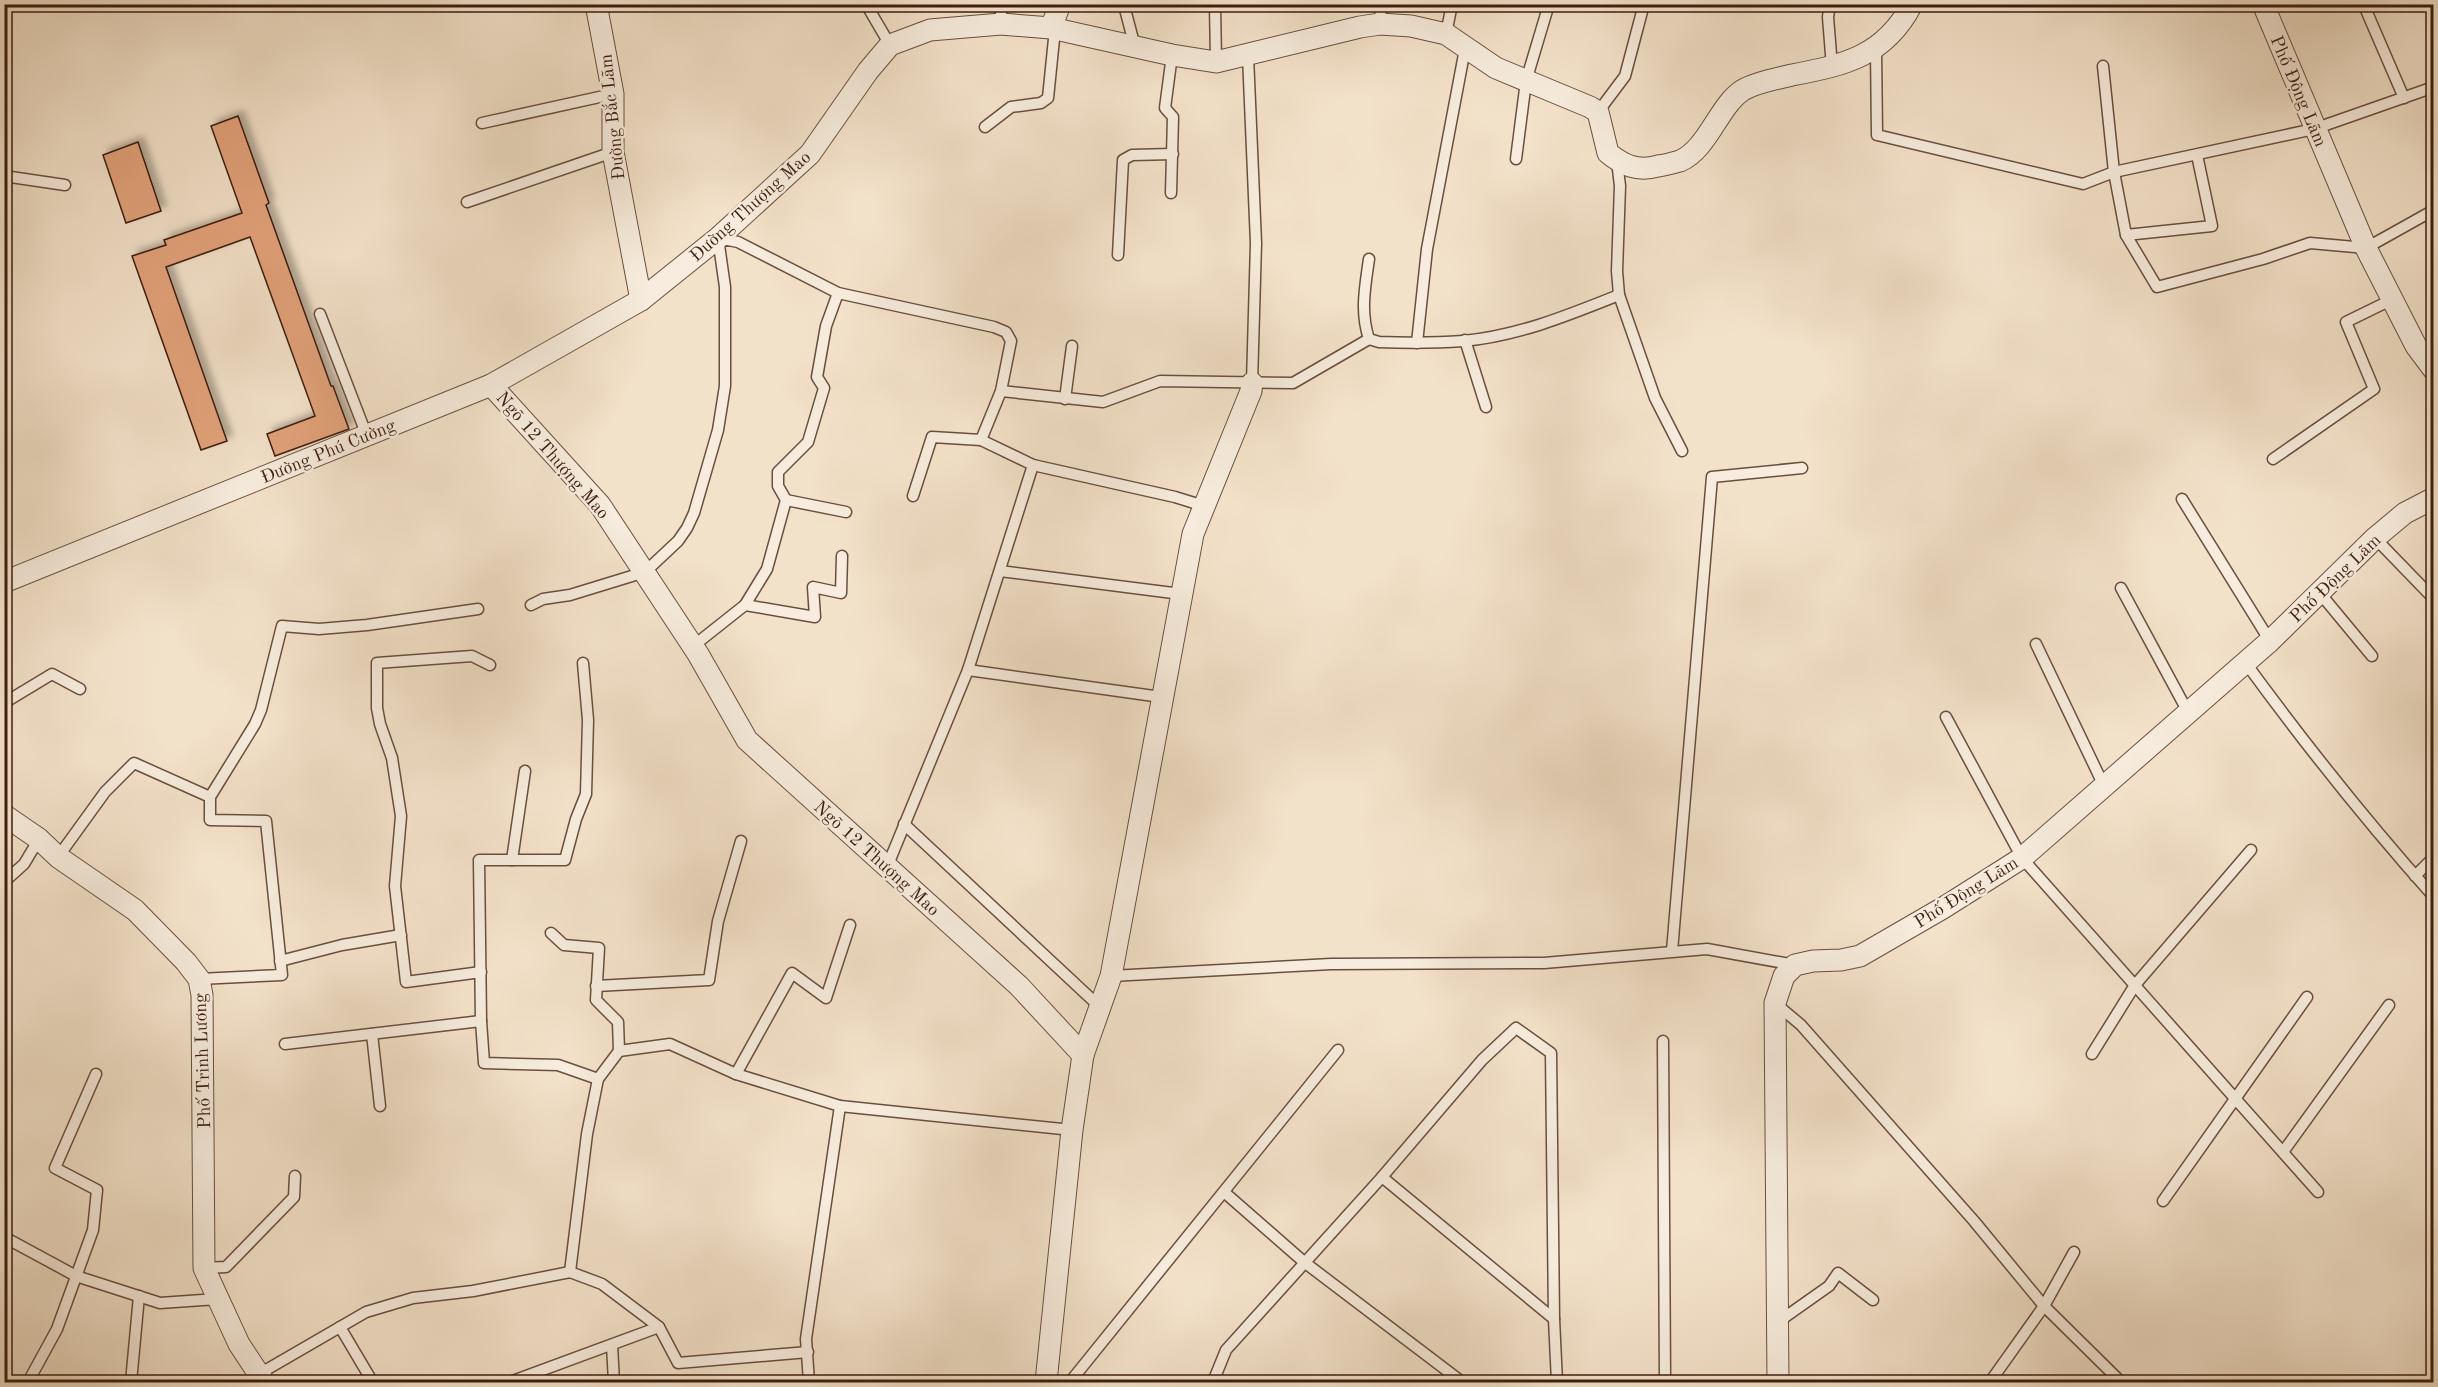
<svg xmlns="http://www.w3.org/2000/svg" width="2438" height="1387" font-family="'Old Standard TT',serif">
  <defs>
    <filter id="shadow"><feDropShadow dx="5.5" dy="-5.5" stdDeviation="3" flood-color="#0004"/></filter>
  </defs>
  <rect width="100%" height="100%" fill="#f3e2ca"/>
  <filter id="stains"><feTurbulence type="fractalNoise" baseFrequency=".00333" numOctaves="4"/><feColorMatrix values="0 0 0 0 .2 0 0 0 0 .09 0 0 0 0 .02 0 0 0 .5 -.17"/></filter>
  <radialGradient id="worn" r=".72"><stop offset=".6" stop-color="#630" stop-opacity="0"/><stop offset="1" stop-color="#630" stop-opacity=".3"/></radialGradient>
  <g fill="#e2a27a" stroke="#3d1e11" stroke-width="1.5" filter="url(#shadow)">
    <polygon points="238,116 269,203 266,205 331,386 333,386 349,429 275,456 267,434 315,416 250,237 166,267 227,441 201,450 132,256 166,245 164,240 242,213 211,126"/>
    <polygon points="138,142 161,211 126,223 103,155"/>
  </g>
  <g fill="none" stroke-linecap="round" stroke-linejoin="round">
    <defs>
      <g id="service">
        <polyline points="866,4 890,45"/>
        <polyline points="1001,4 1001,24"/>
        <polyline points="1118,4 1125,9 1135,47"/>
        <polyline points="1215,4 1216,62"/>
        <polyline points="1830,4 1828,17 1832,67"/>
        <polyline points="2366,10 2404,98"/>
        <polyline points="1380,24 1381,4"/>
        <polyline points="1446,34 1452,4"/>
        <polyline points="1876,49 1877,135 2083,184 2114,172 2314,129 2434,87"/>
        <polyline points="1248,56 1256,243 1252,383"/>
        <polyline points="2103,66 2114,172 2126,235 2157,287 2263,259 2310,243 2366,248 2434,210"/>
        <polyline points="1598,112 1625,76 1644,4"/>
        <polyline points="482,123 613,94"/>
        <polyline points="985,127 1011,107 1041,103 1048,98 1055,29"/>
        <polyline points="1516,159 1526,81 1549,4"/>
        <polyline points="1617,161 1620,186 1617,271 1619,295 1655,398 1682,451"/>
        <polyline points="4,176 65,185"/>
        <polyline points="1171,193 1173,117 1165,108 1172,55"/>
        <polyline points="467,202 613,152"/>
        <polyline points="2126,235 2212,226 2197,155"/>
        <polyline points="1118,255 1123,160 1132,155 1173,154"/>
        <path d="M1369,259C1365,287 1360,312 1369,339L1379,342C1407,343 1435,343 1463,341C1518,336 1569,315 1619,295"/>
        <polyline points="320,314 367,436"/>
        <polyline points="1465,340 1486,407"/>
        <polyline points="1417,343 1427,249 1465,49"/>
        <polyline points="2420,352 2434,343"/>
        <polyline points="1001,391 1103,402 1160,381 1293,383 1369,339"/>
        <polyline points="1065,399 1072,346"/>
        <polyline points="981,440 1033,465 1175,497 1204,506"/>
        <polyline points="2273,459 2374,389 2346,322 2391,300"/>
        <polyline points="2182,499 2270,641"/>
        <polyline points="786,500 846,512"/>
        <polyline points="2375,538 2434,599"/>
        <polyline points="1000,571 1181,594"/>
        <polyline points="2121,588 2189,714"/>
        <polyline points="2319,592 2372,656"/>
        <polyline points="531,605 543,599 570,595 645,572 678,541 687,528 694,513 718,430 725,386 725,287 718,238 738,242 838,293 994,327 1006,332 1011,341 1001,391 981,440 932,437 913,496"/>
        <polyline points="745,605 815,617 813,587 841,593 842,556"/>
        <polyline points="2036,644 2104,786"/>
        <polyline points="692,647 745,605 767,569 786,500 778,486 778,472 808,442 824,388 817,377 826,326 838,293"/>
        <path d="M2245,662C2305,744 2367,822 2434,897"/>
        <polyline points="583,663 588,720 586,794 576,819 565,860 479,860 481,1021 484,1063 558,1065 598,1079"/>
        <polyline points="968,670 1161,697"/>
        <polyline points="4,703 52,674 80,689"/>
        <polyline points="1946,717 2022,858 2318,1192"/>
        <polyline points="904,824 1100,1007"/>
        <polyline points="58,857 105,792 134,763 210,797"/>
        <polyline points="512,860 525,771"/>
        <polyline points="887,867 968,670 1033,465"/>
        <polyline points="2415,876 2434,857"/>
        <polyline points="4,882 24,864 39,839"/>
        <polyline points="551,933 564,945 599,948 596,1000 618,1022 619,1051"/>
        <polyline points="1672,951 1712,477 1802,468"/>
        <polyline points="280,961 342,945 401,935"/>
        <polyline points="481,972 406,982 395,886 401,816 392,758 380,724 377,708 377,663 472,656 490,665"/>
        <polyline points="1111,976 1331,964 1544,963 1707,949 1795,965"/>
        <polyline points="199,979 282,975 266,821 210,820 210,797 255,724 261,710 282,626 319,629 367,625 478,609"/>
        <polyline points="596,986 709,980 718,921 741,841"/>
        <polyline points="1776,1004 1801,1025 1974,1221 2044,1306 2121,1382"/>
        <polyline points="372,1034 380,1106"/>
        <polyline points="1663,1041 1665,1382"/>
        <polyline points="285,1044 481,1021"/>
        <polyline points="2092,1054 2135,985 2251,850"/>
        <polyline points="736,1074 792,973 826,998 850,925"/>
        <polyline points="2283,1152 2389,1005"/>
        <polyline points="1382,1177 1554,1319"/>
        <polyline points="1224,1192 1304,1262 1462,1382"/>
        <polyline points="2163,1201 2307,997"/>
        <polyline points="4,1237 76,1276 160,1303 217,1299"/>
        <polyline points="204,1268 226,1267 294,1197 295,1176"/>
        <polyline points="570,1272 587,1134 598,1079 619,1051 670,1044 736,1074 840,1106 1072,1130"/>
        <polyline points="1778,1322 1829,1286 1838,1273 1873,1300"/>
        <polyline points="340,1327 372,1381"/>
        <polyline points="612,1345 614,1382"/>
        <polyline points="259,1374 366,1312 413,1298 473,1291 570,1272 602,1284 659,1327"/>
        <polyline points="28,1382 57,1329 93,1230 97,1190 55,1168 96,1074"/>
        <polyline points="131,1382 139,1296"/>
        <polyline points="510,1382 659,1327 678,1363 808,1352"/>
        <polyline points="809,1382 806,1339 840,1106"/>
        <polyline points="1070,1382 1338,1050"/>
        <polyline points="1213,1382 1226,1350 1382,1177 1482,1060 1516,1028 1551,1053 1554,1319 1557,1382"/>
        <polyline points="1990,1382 2044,1306 2074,1252"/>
      </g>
      <g id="minor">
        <polyline points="596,4 613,94 613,152 641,300"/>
        <polyline points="2263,4 2366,248 2416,346 2434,370"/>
        <polyline points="1051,28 1060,4"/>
        <polyline points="491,385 600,505 698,654 747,740 1019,986 1083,1055 1072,1130 1046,1382"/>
        <path d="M4,582L491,385L641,300L718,238L810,154L868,71L890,45L930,30L1001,24L1051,28L1172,55L1216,62L1360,27L1380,24L1411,26L1446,34L1496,68L1590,107L1598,112L1608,153C1623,165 1637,172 1658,166C1665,165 1673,163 1680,161C1708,149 1719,105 1743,90C1757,82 1776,79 1792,75C1845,65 1885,56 1912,4"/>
        <polyline points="4,815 39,839 58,857 135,910 186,962 199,979 202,995 204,1268 239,1344 264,1382"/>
        <polyline points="1083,1055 1111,976 1193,534 1251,391 1252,383"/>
        <polyline points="1778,1382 1775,1003 1784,976 1795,965 1813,961 1841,960 1860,956 1943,908 2022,858 2270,641 2375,538 2405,513 2434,498"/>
      </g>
    </defs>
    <use href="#service" stroke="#6a4f3f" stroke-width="13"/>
    <use href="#minor" stroke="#6a4f3f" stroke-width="23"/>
    <use href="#service" stroke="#f7ecdd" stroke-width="10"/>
    <use href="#minor" stroke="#f7ecdd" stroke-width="21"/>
  </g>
  <g text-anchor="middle" stroke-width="5" stroke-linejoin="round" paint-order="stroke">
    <g font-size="18" fill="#3d1e11" stroke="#f7ecdd">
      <text transform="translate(2299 91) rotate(67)" y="6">Phố Động Lãm</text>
      <text transform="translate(612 117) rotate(-96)" y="6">Đường Bắc Lãm</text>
      <text transform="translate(750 206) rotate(-42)" y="6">Đường Thượng Mao</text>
      <text transform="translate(328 451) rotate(-22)" y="6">Đường Phú Cường</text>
      <text transform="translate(553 455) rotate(49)" y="6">Ngõ 12 Thượng Mao</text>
      <text transform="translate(2335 578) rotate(-44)" y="6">Phố Động Lãm</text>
      <text transform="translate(877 858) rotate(42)" y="6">Ngõ 12 Thượng Mao</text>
      <text transform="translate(1966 892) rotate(-32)" y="6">Phố Động Lãm</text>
      <text transform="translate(202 1061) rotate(-92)" y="6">Phố Trinh Lương</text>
    </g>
  </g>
  <rect width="2438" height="1387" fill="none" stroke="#f3e2ca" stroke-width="24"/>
  <rect x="6" y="6" width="2426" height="1375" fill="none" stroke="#3d1e11" stroke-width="3"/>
  <rect x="12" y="12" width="2414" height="1363" fill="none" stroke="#3d1e11" stroke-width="1.5"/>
  <rect width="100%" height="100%" filter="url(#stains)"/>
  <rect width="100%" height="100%" fill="url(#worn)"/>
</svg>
